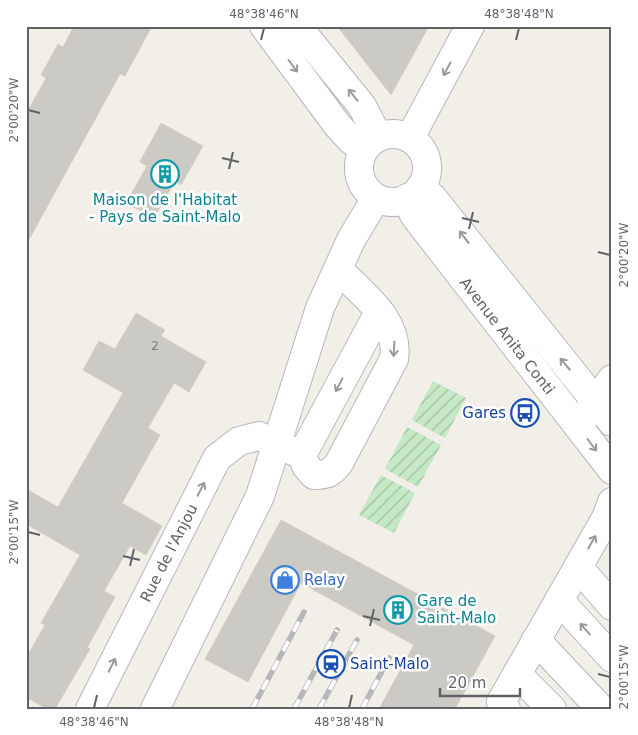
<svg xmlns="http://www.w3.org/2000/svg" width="638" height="735" font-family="'DejaVu Sans',sans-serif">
  <defs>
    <pattern id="garden-furrows" width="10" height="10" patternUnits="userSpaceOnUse" patternTransform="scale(1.25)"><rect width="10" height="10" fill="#c5e8c5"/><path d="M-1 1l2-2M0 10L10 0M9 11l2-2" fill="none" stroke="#a3c0a4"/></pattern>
  </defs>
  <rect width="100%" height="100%" fill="#f1efe8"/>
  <g fill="url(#garden-furrows)">
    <polygon points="433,381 466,398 445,438 412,420"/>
    <polygon points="407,427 441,445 418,487 385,469"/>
    <polygon points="381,475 415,493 394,533 359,515"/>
  </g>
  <g fill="#cccac5" stroke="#d6d1c6">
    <polygon points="74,26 152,26 125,76 120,74 26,245 26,114 46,78 41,75 58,44 63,47"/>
    <polygon points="337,26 429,26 391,95"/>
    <polygon points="161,123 203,146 181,185 175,181 154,218 126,203 147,166 140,162"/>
    <polygon points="136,313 165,330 161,336 206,362 189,392 174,383 148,428 160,435 122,503 162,526 146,555 130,546 104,591 115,597 87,648 90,649 55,709 47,709 26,697 26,658 45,625 41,623 80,555 26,524 26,489 58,507 123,393 83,370 99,341 115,349"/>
    <polygon points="281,520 495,636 455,709 379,709 414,645 301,583 248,682 205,659"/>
  </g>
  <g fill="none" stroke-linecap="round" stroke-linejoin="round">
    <defs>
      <g id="minor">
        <polyline points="264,26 338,126 351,140 364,149"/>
        <polyline points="297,26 362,106 378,137"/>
        <circle cx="393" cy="168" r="34"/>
        <polyline points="410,138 470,26"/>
        <polyline points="420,188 432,197 612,422"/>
        <polyline points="407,198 414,215 612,470"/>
        <polyline points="587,414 612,379"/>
        <polyline points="302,455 379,312"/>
        <polyline points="578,567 612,606"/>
        <polyline points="559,600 612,658"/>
        <polyline points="536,640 601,709"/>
        <polyline points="517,674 552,709"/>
        <path d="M90,709L217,458L239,441L259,436L302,455L306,466L314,475C326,475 332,473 339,463L394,359C400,320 363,295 338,269"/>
        <polyline points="155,709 260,496 320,308 351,240 376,198"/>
        <polyline points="506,709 501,702 606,518 612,502"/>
      </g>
    </defs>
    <use href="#minor" stroke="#b5b8bc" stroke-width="30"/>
    <use href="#minor" stroke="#fff" stroke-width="28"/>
    <defs>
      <g id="rail">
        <polyline points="252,709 304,612"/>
        <polyline points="294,709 337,630"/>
        <polyline points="319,709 357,640"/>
        <polyline points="362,709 389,658"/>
      </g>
    </defs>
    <use href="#rail" stroke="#b6b7b8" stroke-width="5.5"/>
    <use href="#rail" stroke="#fff" stroke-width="4" stroke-dasharray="11" stroke-linecap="butt"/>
  </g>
  <defs><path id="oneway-shaft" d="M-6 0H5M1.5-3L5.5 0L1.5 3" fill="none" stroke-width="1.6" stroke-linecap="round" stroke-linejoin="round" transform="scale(1.25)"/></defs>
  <g stroke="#979a9d">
    <use href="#oneway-shaft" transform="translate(293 66) rotate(53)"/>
    <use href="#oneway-shaft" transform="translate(447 69) rotate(118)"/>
    <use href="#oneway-shaft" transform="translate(353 95) rotate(-129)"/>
    <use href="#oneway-shaft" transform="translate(464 237) rotate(-128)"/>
    <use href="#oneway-shaft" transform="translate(394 349) rotate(93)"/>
    <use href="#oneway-shaft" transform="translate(565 364) rotate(-130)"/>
    <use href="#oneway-shaft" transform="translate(339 385) rotate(118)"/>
    <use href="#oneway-shaft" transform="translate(592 445) rotate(53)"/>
    <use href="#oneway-shaft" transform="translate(201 489) rotate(-63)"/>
    <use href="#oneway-shaft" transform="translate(592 542) rotate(-60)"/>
    <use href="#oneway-shaft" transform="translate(585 629) rotate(-132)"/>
    <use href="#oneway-shaft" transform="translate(112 665) rotate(-63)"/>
  </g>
  <path fill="none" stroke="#5f6368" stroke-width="2" d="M261,40L264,28M516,40L519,28M28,110L40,113M222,158L239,162M229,169L233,152M462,218L479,222M469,229L473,212M598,252L610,255M28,532L40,535M123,556L140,560M130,566L134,549M363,616L380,620M370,626L374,609M598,674L610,677M94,708L97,695M349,708L352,695"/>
  <defs>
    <symbol id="building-ring" viewBox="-11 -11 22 22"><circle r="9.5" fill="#fff" stroke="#0f9aa8" stroke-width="1.5"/><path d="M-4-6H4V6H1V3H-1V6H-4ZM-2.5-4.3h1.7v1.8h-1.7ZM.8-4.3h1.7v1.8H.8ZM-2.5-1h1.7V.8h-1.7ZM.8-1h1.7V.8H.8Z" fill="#0f9aa8"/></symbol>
    <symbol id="bus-ring" viewBox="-11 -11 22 22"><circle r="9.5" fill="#fff" stroke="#1a4fb4" stroke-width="1.5"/><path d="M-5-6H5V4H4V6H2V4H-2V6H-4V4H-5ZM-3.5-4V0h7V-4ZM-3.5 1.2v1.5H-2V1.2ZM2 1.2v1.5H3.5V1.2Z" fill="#1a4fb4"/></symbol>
    <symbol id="shop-ring" viewBox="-11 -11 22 22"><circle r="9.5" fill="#fff" stroke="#3f7fe0" stroke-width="1.5"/><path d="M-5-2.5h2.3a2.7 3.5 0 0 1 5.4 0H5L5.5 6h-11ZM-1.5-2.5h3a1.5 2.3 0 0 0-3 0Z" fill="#3f7fe0"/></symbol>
    <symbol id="station-ring" viewBox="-11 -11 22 22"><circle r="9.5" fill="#fff" stroke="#1a4fb4" stroke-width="1.5"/><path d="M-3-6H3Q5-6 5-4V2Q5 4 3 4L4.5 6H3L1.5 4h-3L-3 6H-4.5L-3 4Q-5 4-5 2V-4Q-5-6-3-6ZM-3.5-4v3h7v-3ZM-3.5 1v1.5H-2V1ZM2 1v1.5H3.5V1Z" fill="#1a4fb4"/></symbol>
  </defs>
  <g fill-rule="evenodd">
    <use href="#building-ring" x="149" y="158" width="32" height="32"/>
    <use href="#bus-ring" x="509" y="397" width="32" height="32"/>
    <use href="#shop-ring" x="269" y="564" width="32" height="32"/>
    <use href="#building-ring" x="382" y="594" width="32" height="32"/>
    <use href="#station-ring" x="315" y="648" width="32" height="32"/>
  </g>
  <g text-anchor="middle" stroke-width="5" stroke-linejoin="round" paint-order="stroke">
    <g font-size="12" fill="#7a7d7f">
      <text x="155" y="350">2</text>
    </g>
    <g font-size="15" fill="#0d838f" stroke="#fff">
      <text x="165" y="205">Maison de l'Habitat<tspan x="165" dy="17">- Pays de Saint-Malo</tspan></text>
      <text x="417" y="606" text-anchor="start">Gare de<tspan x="417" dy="17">Saint-Malo</tspan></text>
    </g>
    <g font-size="15" fill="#5f6368" stroke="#fff">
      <text transform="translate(507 336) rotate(52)" y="5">Avenue Anita Conti</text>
      <text transform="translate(169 553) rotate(-63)" y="5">Rue de l'Anjou</text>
    </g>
    <g font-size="15" fill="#164399" stroke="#fff" text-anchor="end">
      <text x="506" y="418">Gares</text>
      <text x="350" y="669" text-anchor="start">Saint-Malo</text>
    </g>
    <g font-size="15" fill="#366cbe" stroke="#fff" text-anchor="start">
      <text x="304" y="585">Relay</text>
    </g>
  </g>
  <rect width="638" height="735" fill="none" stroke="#ffffff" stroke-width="55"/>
  <path d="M440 688v8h80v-8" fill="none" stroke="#5f6368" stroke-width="2.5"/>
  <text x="448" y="688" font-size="15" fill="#5f6368" stroke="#ffffff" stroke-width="4" paint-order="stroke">20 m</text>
  <rect x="28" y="28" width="582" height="680" fill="none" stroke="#5f6368" stroke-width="2"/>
  <g font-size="12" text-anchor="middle" fill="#5f6368">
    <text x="264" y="18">48°38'46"N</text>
    <text x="519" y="18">48°38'48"N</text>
    <text transform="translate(14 110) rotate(-90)" y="4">2°00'20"W</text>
    <text transform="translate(624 255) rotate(-90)" y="4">2°00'20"W</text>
    <text transform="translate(14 532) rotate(-90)" y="4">2°00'15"W</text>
    <text transform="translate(624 677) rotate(-90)" y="4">2°00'15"W</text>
    <text x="94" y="726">48°38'46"N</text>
    <text x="349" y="726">48°38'48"N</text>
  </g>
</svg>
